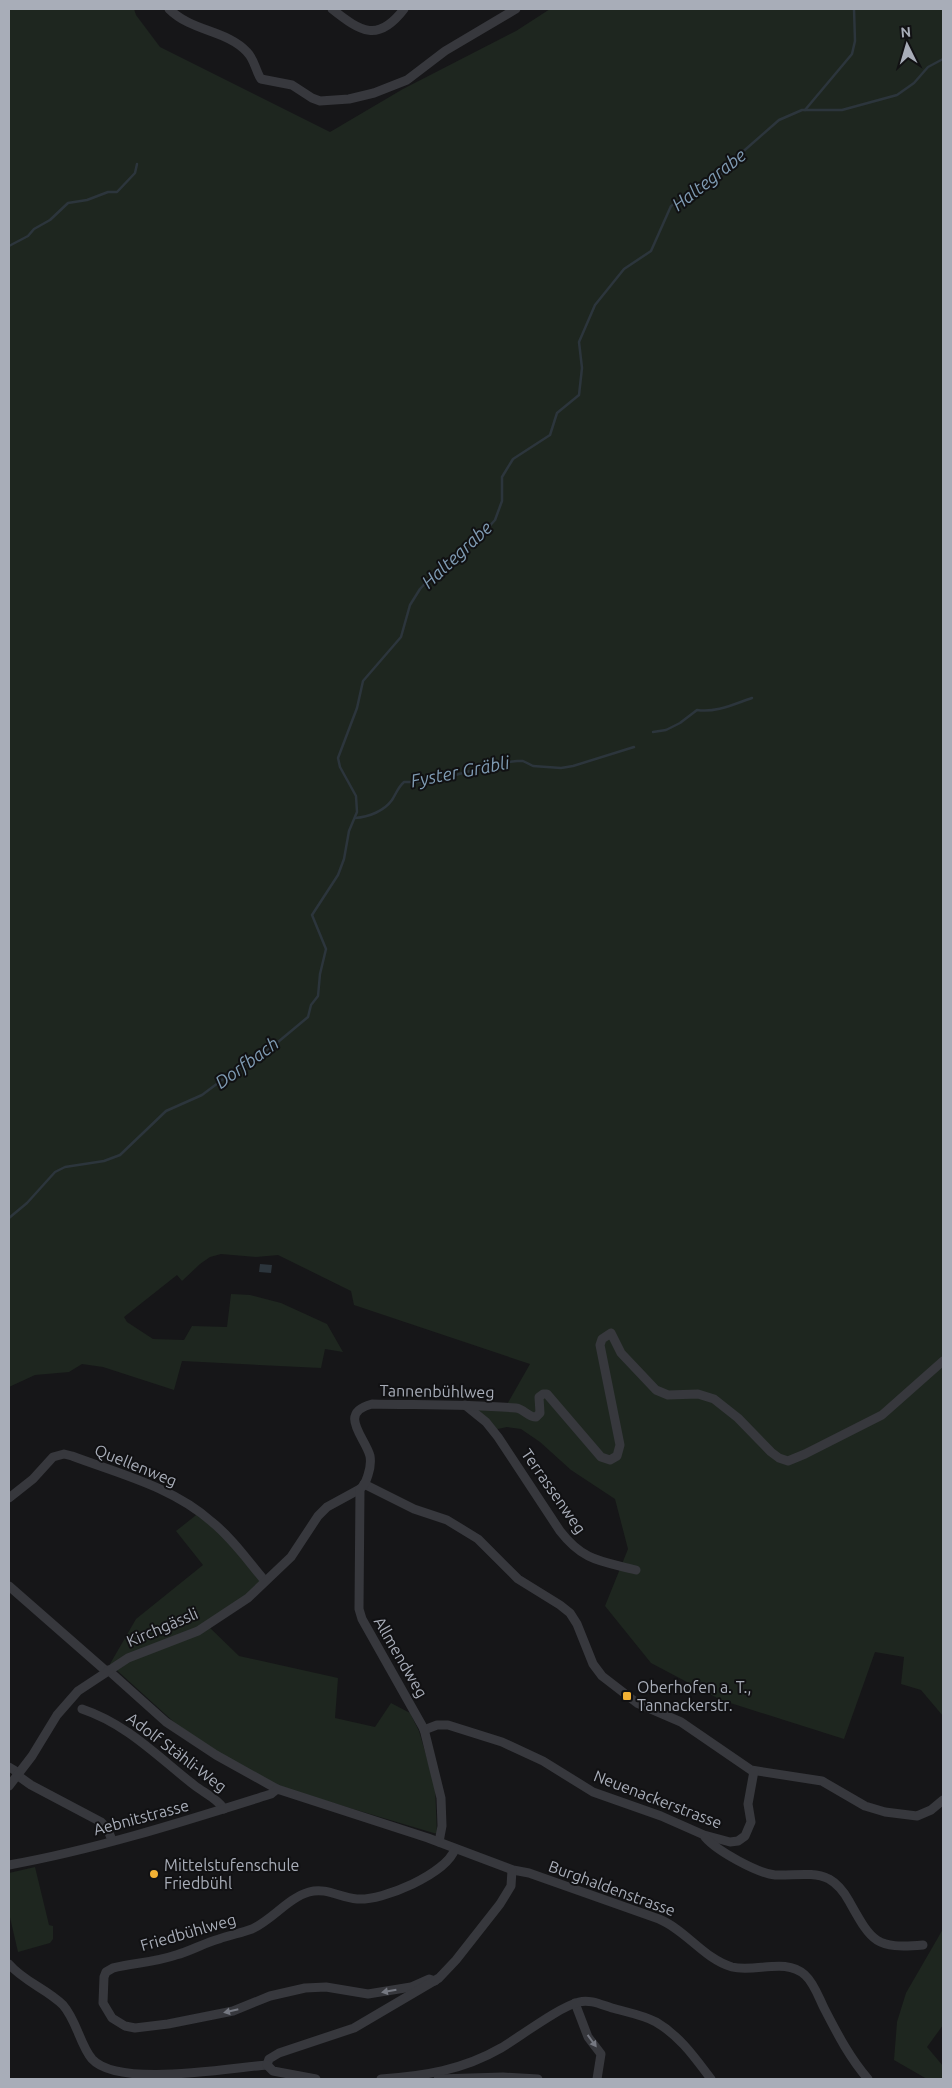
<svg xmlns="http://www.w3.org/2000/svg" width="952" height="2088" font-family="Ubuntu,sans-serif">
  <rect width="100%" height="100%" fill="#161618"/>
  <g fill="#1e261f">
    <polygon points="9,9 134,9 136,15 160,47 330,132 403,89 516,31 550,9 943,9 943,1716 921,1690 901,1684 904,1657 875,1652 844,1739 721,1700 651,1663 605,1606 628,1549 615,1499 571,1470 540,1442 521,1429 507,1427 493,1430 467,1407 505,1408 530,1364 354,1305 351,1291 278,1255 256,1257 221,1254 210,1257 200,1264 182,1281 177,1275 124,1317 127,1322 153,1339 184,1340 192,1326 227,1327 231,1294 250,1295 281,1303 327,1324 343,1352 325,1349 321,1368 182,1361 174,1390 103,1367 82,1364 69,1372 35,1375 9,1387"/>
    <polygon points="200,1512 265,1581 207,1625 239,1656 338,1678 335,1718 375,1727 391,1703 410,1713 419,1731 435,1786 437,1834 286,1789 197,1743 110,1664 136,1619 203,1565 176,1531"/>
    <polygon points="35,1867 49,1925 53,1926 53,1939 50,1943 18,1952 9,1913 9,1873"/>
    <polygon points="943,1929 943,2025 927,2047 943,2066 943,2079 927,2079 894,2060 897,2022 906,1993"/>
  </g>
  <polygon fill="#2c353c" points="260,1264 272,1265 271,1273 259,1272"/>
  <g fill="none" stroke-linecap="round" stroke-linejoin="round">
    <g stroke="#2c353c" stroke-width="2.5">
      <polyline points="805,110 852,54 855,41 854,9"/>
      <polyline points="9,246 28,236 34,229 50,220 68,203 87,200 108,192 117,192 135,173 137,164"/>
      <path d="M653,732L666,730L680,723L697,710C716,713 734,704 752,698"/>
      <path d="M355,818C369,817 384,811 392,800C396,794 398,787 404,782H430L499,763L517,761H523L533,766L561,768L573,766L634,747"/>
      <polyline points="9,1218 27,1203 55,1172 65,1167 104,1161 120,1155 166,1111 202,1095 230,1074 272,1047 308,1017 311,1005 318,996 320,974 326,949 312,915 338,875 344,859 349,831 357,812 356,796 340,767 338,758 357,708 363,681 401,637 410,605 420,589 434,574 443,570 476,541 495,520 502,501 502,477 513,459 550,435 557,413 579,395 582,368 579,342 595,305 624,269 651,251 671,206 723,173 738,156 779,120 802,110 842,110 897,95 914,83 928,67 943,59"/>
    </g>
    <g stroke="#37383d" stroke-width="9">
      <path d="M169,9C192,32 227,30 247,52C255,60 255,70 261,79L292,85L312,98L320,101L349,99L374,93L407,80L445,51L516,9"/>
      <path d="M332,9C361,32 378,43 404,9"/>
      <path d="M465,1405L486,1422L498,1437L560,1531C584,1562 602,1561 636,1570"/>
      <polyline points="364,1484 414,1509 447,1520 478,1539 518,1579 560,1605 570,1613 577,1624 593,1664 602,1676 637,1703 681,1722 751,1770 822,1781 865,1806 885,1812 917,1816 931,1810 943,1800"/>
      <path d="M9,1498L33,1479L53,1457L64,1454L72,1456C120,1474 173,1487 212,1522C233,1539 248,1561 265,1581"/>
      <polyline points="9,1586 106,1671"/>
      <polyline points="108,1670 166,1722 216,1755 277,1789"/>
      <path d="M82,1709C127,1724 158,1757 194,1785C204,1793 217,1798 224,1809"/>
      <polyline points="424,1730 437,1725 448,1725 502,1742 543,1761 593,1792 661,1816 704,1835 730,1842 738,1841 745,1836 751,1822 748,1804 754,1771"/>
      <polyline points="9,1767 19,1773"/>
      <polyline points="17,1775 31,1785 101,1822 107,1828 112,1840"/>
      <polyline points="9,1786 32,1756 57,1715 78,1691 128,1658 198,1631 248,1598 291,1557 318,1516 327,1507 360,1489"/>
      <path d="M705,1837C717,1851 757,1873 775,1875C793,1876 812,1871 829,1879C838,1884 844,1892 849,1901C872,1942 875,1949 923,1945"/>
      <path d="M439,1842L442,1826L441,1798L424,1729L362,1619L359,1609L360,1489C365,1485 366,1481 368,1475C370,1469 371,1462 370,1456C365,1437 337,1413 372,1404C420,1405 468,1404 516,1408C524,1409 528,1417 536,1417L540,1413L539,1397L543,1394H547L601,1457L610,1460L617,1456L620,1445L600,1345L602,1339L611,1333L621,1353L656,1390L668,1395L698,1394L714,1399L738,1418L771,1452L779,1458L788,1461L805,1454L882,1415L943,1361"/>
      <path d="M9,1865C98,1849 185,1821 271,1794L277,1789L428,1838L513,1870L529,1873L659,1919C686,1930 704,1959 732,1967C755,1973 786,1957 805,1975C814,1983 819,1998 824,2008C837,2033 849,2057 868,2079"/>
      <path d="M9,1964C23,1981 47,1989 63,2005C77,2021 80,2045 92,2059C118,2088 229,2068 267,2065"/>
      <path d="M435,1981L429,1979L411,1987L368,1994L326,1987L305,1988L270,1996L233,2011L168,2024L135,2028L125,2026L112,2018L103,2003L104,1977L106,1972L113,1968C134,1963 156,1962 176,1955C191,1951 204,1943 219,1939C230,1935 241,1933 252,1929C272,1920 288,1898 309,1892C327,1887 340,1898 357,1899C383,1901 446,1874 455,1849"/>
      <polyline points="575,2003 588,2037 601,2054 597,2079"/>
      <polyline points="267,2065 269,2059 279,2053 354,2028 439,1978 456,1960 500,1904 511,1886 512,1870"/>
      <polyline points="267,2065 273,2071 316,2079"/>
      <path d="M381,2079C424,2076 463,2070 501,2048C521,2036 559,2007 579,2002C590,1999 602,2005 612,2008C626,2012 643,2015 656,2022C680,2036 695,2058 711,2079"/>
      <polyline points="438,2079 503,2077 538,2079"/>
    </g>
  </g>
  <defs><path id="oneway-solid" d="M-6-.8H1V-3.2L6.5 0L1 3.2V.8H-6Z" transform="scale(1.25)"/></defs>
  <g fill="#757881">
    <use href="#oneway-solid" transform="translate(389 1991) rotate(170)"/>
    <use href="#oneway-solid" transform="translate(231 2011) rotate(167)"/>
    <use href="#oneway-solid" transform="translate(592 2041) rotate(54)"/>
  </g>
  <g fill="#f2b134" stroke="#111113" stroke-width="2">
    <rect x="622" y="1691" width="10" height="10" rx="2.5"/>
    <circle cx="154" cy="1874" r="5"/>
  </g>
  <g text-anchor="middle" stroke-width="4" stroke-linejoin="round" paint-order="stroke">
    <g font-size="16" fill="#a8adb8" stroke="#111113">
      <text transform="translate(437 1391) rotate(1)" y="6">Tannenbühlweg</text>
      <text transform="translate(136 1465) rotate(22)" y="6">Quellenweg</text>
      <text transform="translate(554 1491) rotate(55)" y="6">Terrassenweg</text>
      <text transform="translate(162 1627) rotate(-23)" y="6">Kirchgässli</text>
      <text transform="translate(401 1657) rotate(60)" y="6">Allmendweg</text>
      <text transform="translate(177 1752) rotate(37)" y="6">Adolf Stähli-Weg</text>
      <text transform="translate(658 1799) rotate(21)" y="6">Neuenackerstrasse</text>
      <text transform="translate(141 1817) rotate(-15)" y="6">Aebnitstrasse</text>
      <text transform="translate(612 1888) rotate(20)" y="6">Burghaldenstrasse</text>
      <text transform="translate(188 1932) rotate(-16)" y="6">Friedbühlweg</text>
    </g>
    <g font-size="16" fill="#a8adb8" stroke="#111113" text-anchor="start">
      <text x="637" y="1693">Oberhofen a. T.,<tspan x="637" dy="18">Tannackerstr.</tspan></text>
      <text x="164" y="1871">Mittelstufenschule<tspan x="164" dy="18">Friedbühl</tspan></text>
    </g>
    <g font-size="18" font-style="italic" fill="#7f9bb3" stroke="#111113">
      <text transform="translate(709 180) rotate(-38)" y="6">Haltegrabe</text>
      <text transform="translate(457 555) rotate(-43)" y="6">Haltegrabe</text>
      <text transform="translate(460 772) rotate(-11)" y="6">Fyster Gräbli</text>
      <text transform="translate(247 1063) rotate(-36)" y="6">Dorfbach</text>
    </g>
  </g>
  <rect width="952" height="2088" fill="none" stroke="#a8adb8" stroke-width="20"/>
  <g transform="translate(907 45) rotate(355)" stroke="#111113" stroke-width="4" paint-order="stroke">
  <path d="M0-4L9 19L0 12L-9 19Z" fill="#a8adb8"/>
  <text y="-8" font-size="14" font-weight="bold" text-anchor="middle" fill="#a8adb8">N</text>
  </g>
</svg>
